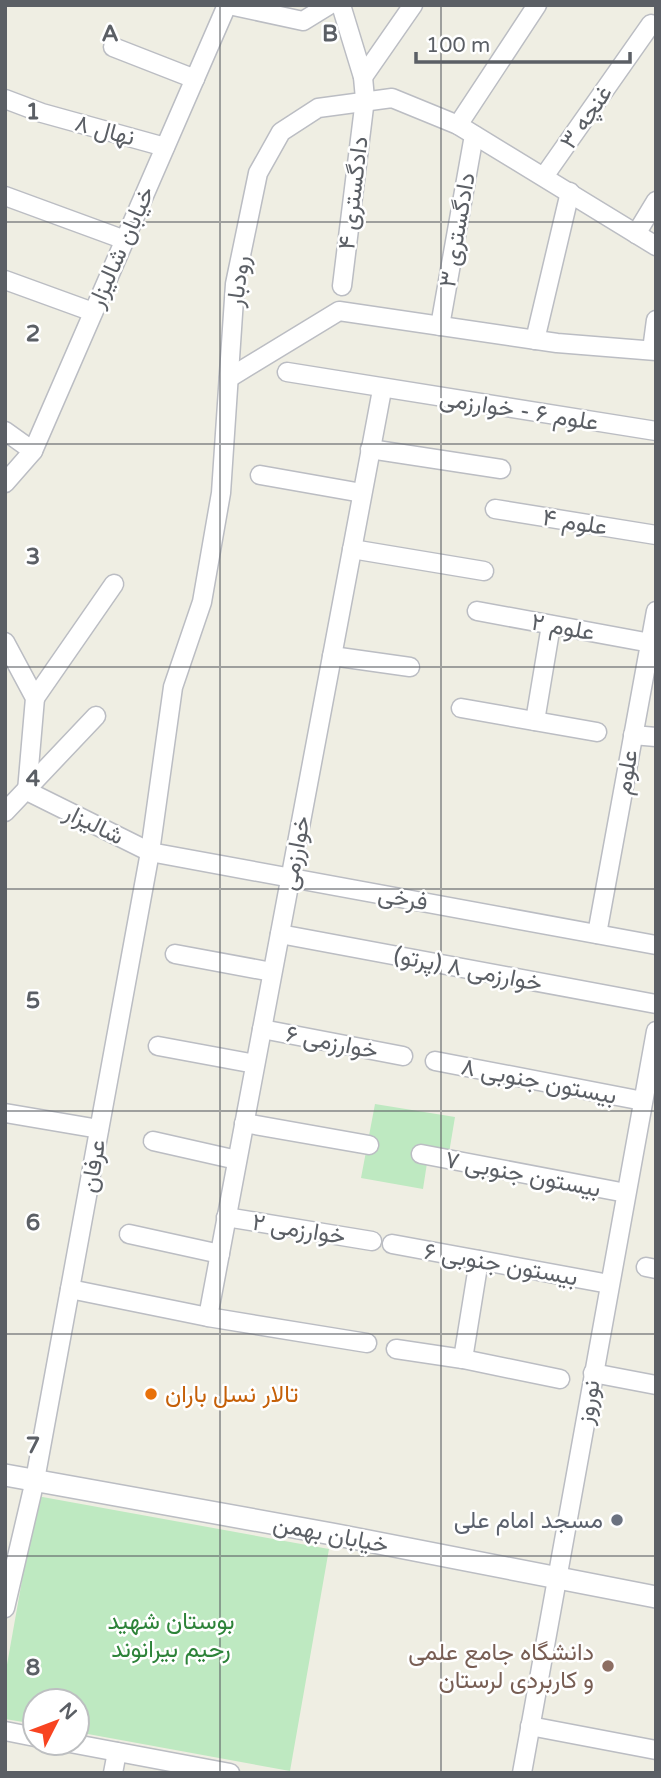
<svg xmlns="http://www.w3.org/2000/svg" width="661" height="1778" font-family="'Varela Round',Vazirmatn,sans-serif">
  <rect width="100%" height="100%" fill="#efeee3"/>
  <g fill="#bee9c1">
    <polygon points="375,1104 455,1117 447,1165 427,1163 423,1189 361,1178"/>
    <polygon points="37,1496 329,1549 290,1771 77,1732 77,1701 35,1701 35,1724 5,1719 5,1676"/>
  </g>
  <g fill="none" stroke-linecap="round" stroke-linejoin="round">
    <defs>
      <g id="minor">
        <polyline points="229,5 303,21 329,5"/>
        <polyline points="341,5 363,77 365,99 342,286"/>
        <polyline points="113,47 195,79"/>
        <polyline points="363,77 413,5"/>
        <polyline points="5,99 42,113 165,147"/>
        <polyline points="458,125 537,5"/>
        <polyline points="545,175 651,24"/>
        <polyline points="5,196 125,240"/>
        <polyline points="636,234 656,201"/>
        <polyline points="5,280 93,312"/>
        <polyline points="440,326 474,135"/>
        <polyline points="535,340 570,192"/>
        <polyline points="652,350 656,320"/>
        <polyline points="287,372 656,431"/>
        <polyline points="229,378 339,311 557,343 656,351"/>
        <polyline points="5,431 33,451"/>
        <polyline points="370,449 501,469"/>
        <polyline points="260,475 362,493"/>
        <polyline points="5,483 33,451 227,5"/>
        <polyline points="495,509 656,535"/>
        <polyline points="352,549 484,571"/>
        <polyline points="477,611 656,644"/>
        <polyline points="5,642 35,698 27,791 150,852 656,945"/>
        <polyline points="332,656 410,667"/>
        <polyline points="35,698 114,584"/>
        <polyline points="461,708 597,732"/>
        <polyline points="535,721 551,625"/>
        <polyline points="633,735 656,737"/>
        <polyline points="5,812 96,716"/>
        <polyline points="280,934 656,1004"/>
        <polyline points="597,934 656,611"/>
        <polyline points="175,954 272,972"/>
        <polyline points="262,1029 403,1056"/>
        <polyline points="158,1046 255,1064"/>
        <polyline points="435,1061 643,1101"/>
        <polyline points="5,1113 99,1129"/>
        <polyline points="244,1123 369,1145"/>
        <polyline points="153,1141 237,1160"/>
        <polyline points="421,1154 626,1193"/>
        <polyline points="226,1217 372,1241"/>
        <polyline points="129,1234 220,1254"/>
        <polyline points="392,1244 609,1284"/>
        <polyline points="646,1267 656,1269"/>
        <polyline points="70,1289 208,1317 367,1343"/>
        <polyline points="208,1317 382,390"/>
        <polyline points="396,1349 463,1359 560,1379"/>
        <polyline points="463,1359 479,1260"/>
        <polyline points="593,1373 656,1385"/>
        <polyline points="5,1608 35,1480 150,852 173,687 202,602 221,493 235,284 258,173 281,132 318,108 392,98 458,125 656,246"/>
        <polyline points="530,1726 656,1750"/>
        <polyline points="5,1731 35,1737"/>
        <polyline points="70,1743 230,1773"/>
        <polyline points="113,1773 117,1752"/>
        <polyline points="522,1773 656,1031"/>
      </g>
      <polyline id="tertiary" points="5,1475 332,1534 656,1597"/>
    </defs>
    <use href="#minor" stroke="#bbbdc3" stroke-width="21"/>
    <use href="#tertiary" stroke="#bbbdc3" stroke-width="24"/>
    <use href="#minor" stroke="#fff" stroke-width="18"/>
    <use href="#tertiary" stroke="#fff" stroke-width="21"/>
  </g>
  <path fill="none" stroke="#5b5f65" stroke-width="2" stroke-opacity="0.55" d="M220,5V1773M441,5V1773M5,222H656M5,444H656M5,667H656M5,889H656M5,1111H656M5,1334H656M5,1556H656"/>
  <circle fill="#e8710a" stroke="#fff" stroke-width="2.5" cx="151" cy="1394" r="7"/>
  <circle fill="#6b7280" stroke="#fff" stroke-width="2.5" cx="617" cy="1520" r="7"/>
  <circle fill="#8d6e63" stroke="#fff" stroke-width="2.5" cx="608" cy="1666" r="7"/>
  <g text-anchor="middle" stroke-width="5" stroke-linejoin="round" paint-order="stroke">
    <g font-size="24" fill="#5b5f65" stroke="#fff">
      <text transform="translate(586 117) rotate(-55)" y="8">غنچه ۳</text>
      <text transform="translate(105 130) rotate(15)" y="8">نهال ۸</text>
      <text transform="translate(353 193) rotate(-83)" y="8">دادگستری ۴</text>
      <text transform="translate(457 230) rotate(-80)" y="8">دادگستری ۳</text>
      <text transform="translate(121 247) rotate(-66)" y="8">خیابان شالیزار</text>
      <text transform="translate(238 281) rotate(-82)" y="8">رودبار</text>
      <text transform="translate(519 410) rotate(9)" y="8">علوم ۶ - خوارزمی</text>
      <text transform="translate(575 522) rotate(9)" y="8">علوم ۴</text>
      <text transform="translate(563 627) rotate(10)" y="8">علوم ۲</text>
      <text transform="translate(626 772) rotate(-80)" y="8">علوم</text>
      <text transform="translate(94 824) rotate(26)" y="8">شالیزار</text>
      <text transform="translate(295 853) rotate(-79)" y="8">خوارزمی</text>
      <text transform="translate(403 898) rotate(10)" y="8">فرخی</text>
      <text transform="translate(468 969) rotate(11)" y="8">خوارزمی ۸ (پرتو)</text>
      <text transform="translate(332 1042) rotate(11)" y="8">خوارزمی ۶</text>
      <text transform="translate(539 1081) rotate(11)" y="8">بیستون جنوبی ۸</text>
      <text transform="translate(93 1166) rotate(-80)" y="8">عرفان</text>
      <text transform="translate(523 1174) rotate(11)" y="8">بیستون جنوبی ۷</text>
      <text transform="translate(299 1229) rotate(9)" y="8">خوارزمی ۲</text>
      <text transform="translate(501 1264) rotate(10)" y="8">بیستون جنوبی ۶</text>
      <text transform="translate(588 1402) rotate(-80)" y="8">نوروز</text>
      <text transform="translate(331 1534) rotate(11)" y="8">خیابان بهمن</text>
    </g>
    <g font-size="24" fill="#c56008" stroke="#fff" text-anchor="start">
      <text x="165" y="1402">تالار نسل باران</text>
    </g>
    <g font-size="24" fill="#5b616d" stroke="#fff" text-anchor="end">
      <text x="603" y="1528">مسجد امام علی</text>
    </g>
    <g font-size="24" fill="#2d8339" stroke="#fff">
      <text x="171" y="1629">بوستان شهید<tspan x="171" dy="28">رحیم بیرانوند</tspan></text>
    </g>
    <g font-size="24" fill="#785e54" stroke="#fff" text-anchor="end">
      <text x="594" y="1660">دانشگاه جامع علمی<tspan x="594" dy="28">و کاربردی لرستان</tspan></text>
    </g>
  </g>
  <g font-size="23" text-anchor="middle" font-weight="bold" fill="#5b5f65" stroke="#fff" stroke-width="5" stroke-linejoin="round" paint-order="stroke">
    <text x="110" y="41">A</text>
    <text x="330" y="41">B</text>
    <text x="33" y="119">1</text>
    <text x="33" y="341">2</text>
    <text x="33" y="564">3</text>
    <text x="33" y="786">4</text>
    <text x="33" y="1008">5</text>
    <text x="33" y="1230">6</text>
    <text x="33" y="1453">7</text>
    <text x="33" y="1675">8</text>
  </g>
  <rect width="661" height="1778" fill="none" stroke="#5b5f65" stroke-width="14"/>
  <g transform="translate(56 1722) rotate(48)"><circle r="33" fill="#ffffff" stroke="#bdbfc1" stroke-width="2"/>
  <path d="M0-5L12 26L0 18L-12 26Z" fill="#f84421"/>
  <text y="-10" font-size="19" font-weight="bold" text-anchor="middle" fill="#5b5f65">N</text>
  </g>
  <path d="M416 52v10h214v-10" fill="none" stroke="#5b5f65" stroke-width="3.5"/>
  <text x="426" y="52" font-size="21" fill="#5b5f65" stroke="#ffffff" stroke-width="5" paint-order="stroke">100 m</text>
</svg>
